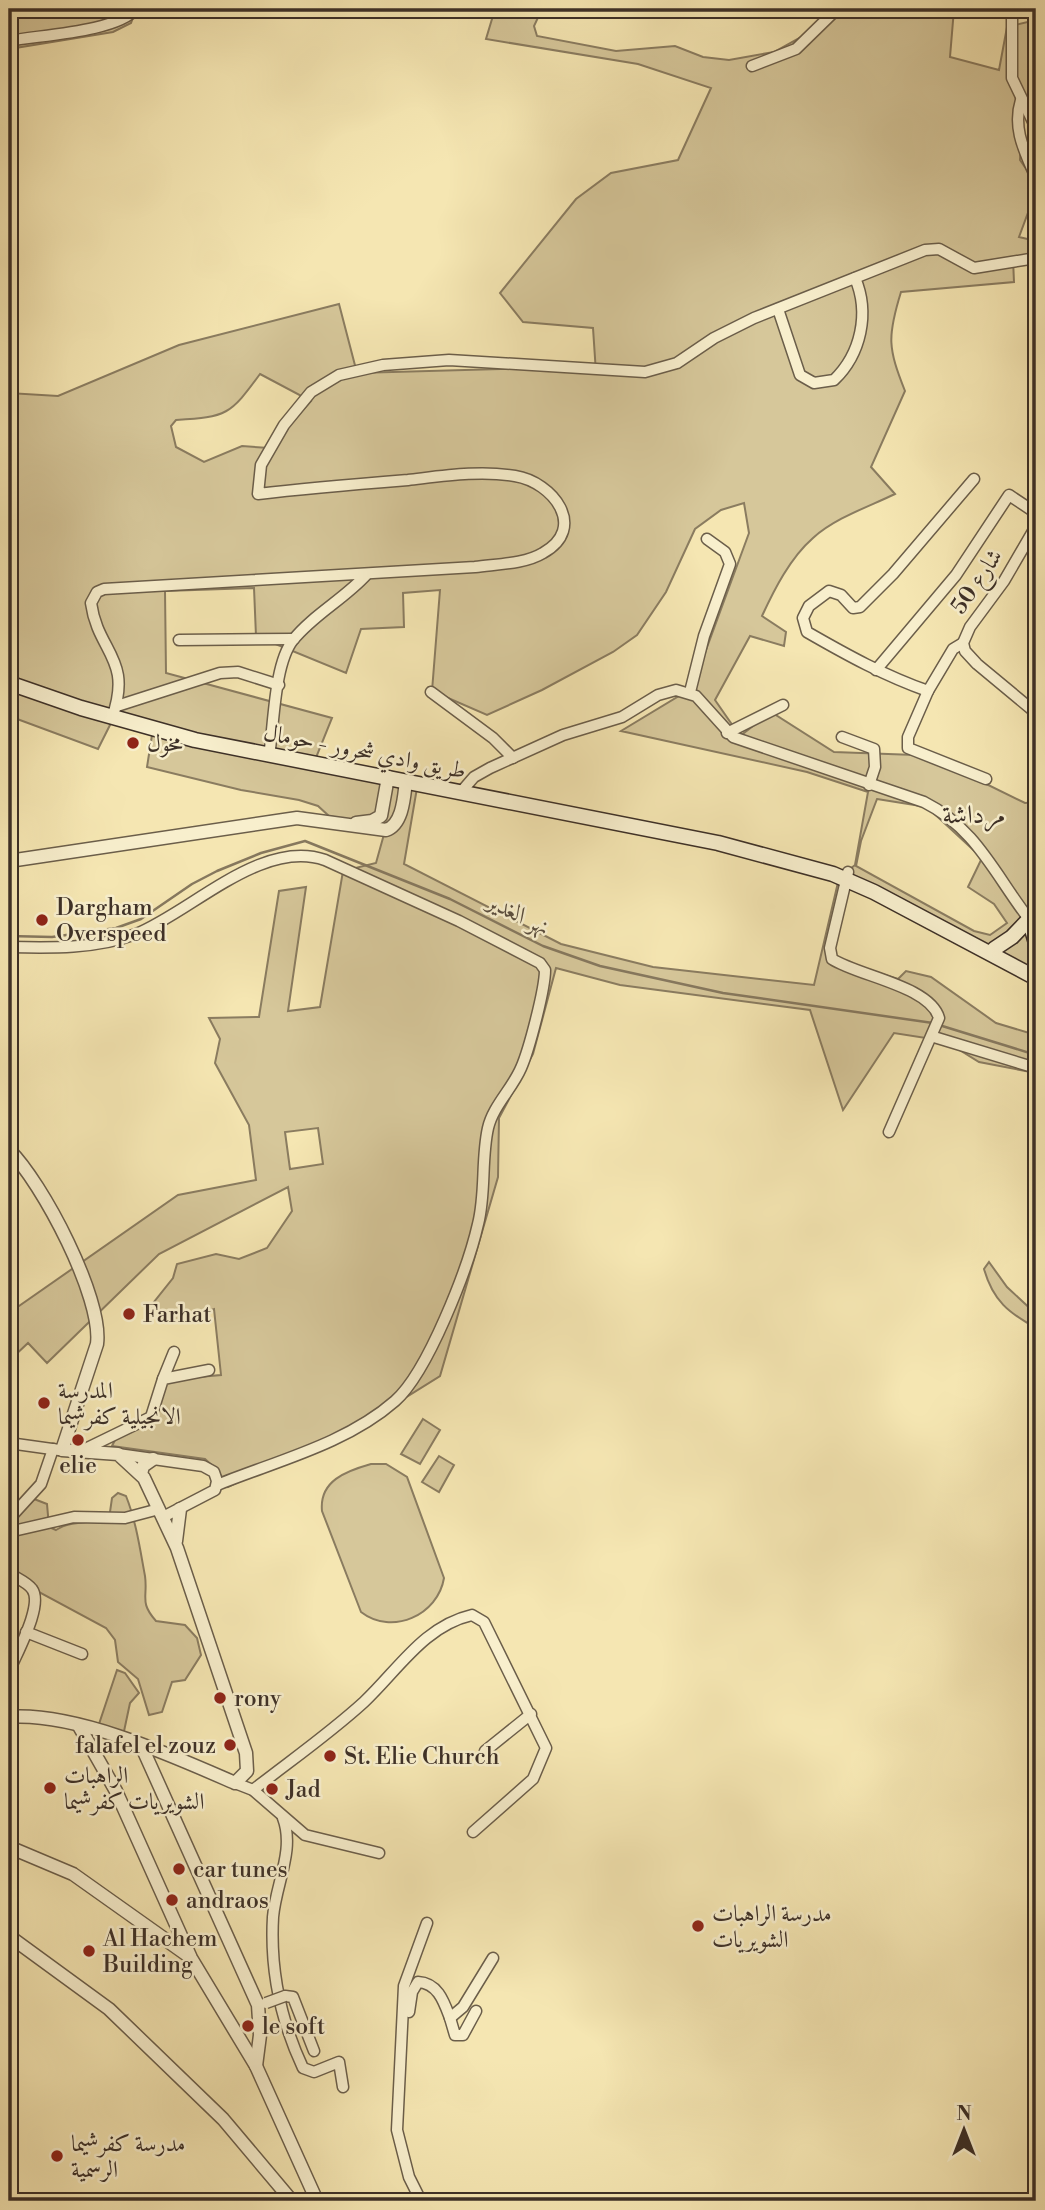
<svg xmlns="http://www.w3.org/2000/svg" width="1045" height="2210" font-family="'Libre Bodoni',Amiri,serif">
  <rect width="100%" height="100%" fill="#f5e6b2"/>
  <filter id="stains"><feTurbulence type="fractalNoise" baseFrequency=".00286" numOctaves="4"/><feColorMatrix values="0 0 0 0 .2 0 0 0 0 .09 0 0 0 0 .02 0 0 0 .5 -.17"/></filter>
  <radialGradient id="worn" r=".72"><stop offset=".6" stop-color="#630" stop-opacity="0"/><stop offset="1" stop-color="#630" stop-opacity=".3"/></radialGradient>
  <g fill="#d6c79a" stroke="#8a7c60" stroke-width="2" fill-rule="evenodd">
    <polygon points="9,9 136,9 131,23 113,32 9,49"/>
    <path d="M495,9H542L534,26L537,36L616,51L675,46L703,57L729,60L774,52L835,18L840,9H954L950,57L999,70L1007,27L1036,20V86L1022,114L1020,160L1036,183V191L1019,237L1036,241V256L1013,259L1014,282L901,292C887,337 888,348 905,391L871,467L895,494C868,507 835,518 813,538C790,558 774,590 762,616L786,632L784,646L750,636L715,700L740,736L771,712L834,752L915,755L970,776L1025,803L1036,802V985L849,883L831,952L843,962L898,979L906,971L931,977L996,1023L1036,1035V1073L979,1062L945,1041L894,1033L843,1110L810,1010L620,985L556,968L533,1054L499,1118L498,1177L440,1376L331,1444L306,1450L228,1487L218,1471L205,1459L112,1446L116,1438L152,1420L163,1380L221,1375L214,1309L175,1322L150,1307L173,1278L177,1264L216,1254L239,1259L267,1248L292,1211L288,1187L159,1254L47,1363L28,1343L9,1361V1313L178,1195L256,1180L249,1125L215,1063L220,1039L209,1018L259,1017L279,891L306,887L288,1011L320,1007L343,871L376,863L386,827L329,816L318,806L299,800L241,790L147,767L152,735L111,723L98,749L9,716V393L58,396L179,345L339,304L357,373L536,368L596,373L593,328L523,322L500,293L576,199L611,173L678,160L711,88L638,64L486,39ZM260,374L311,401L269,448L242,446L204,462L176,447L171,426L176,420C227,417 230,415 260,374ZM744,503L749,533L692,688L621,731L807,772L868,792L855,865L839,878L814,985L653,967L561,944L404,864L417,788L315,760L332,718L166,673L165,591L254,588L256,636L346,673L361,629L404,627L403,593L440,590L432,691L487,715L542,690L613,652L637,635L666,592L695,529L721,510ZM877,799L927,807L982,858L968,887L994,904L1007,923L990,935L974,931L856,866L861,841ZM318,1128L323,1164L290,1169L285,1132Z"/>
    <path d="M989,1262L1007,1287L1036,1314V1328C1009,1313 993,1301 984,1269Z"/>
    <polygon points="423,1419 440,1430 420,1464 401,1454"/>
    <polygon points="439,1456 454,1465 439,1492 422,1482"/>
    <path d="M371,1464H386L407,1477L444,1578C438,1615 392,1636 361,1612L322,1511C319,1481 346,1471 371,1464Z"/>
    <path d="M118,1493L126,1496C136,1521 140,1549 145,1576C148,1597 139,1602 156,1621L185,1625L197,1638L201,1655L185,1680L172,1682L162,1712L149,1715L138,1679L118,1662L115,1640L106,1628L9,1576V1518L34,1499L47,1504L49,1527L56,1530C71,1520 92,1524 109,1519L112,1498Z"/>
    <polygon points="117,1670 125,1673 139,1693 130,1703 123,1736 97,1730"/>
  </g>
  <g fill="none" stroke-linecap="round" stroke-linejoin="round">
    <g stroke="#86785e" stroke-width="2.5">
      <polyline points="9,936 52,937 116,928 141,919 192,884 217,871 261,853 305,841 450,899 543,946 600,966 723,993 933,1023"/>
      <polyline points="939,1025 1036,1055"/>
    </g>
    <defs>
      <g id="minor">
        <polyline points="1012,9 1012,78 1036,128"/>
        <path d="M9,41C40,35 116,32 136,9"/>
        <polyline points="752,66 796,49 837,9"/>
        <path d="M1021,100C1012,129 1025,152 1036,178"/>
        <path d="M778,309L800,375L814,383L834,380C861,354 870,313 855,278"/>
        <polyline points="1036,526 1004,581 970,627 963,643 965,651 977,664 1036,713"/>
        <polyline points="179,640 294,639"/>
        <path d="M963,643L953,649L928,691C885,676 847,655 807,632L803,618L809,606L829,591L841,595L853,608L860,607L893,574L974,479"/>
        <polyline points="876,670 956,575 1009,495 1036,513"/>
        <polyline points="928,691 908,737 908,748 986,779"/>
        <polyline points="431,692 493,738 513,758"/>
        <polyline points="690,692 704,636 730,564 725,552 707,539"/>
        <polyline points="117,706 220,673 238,672 279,685"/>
        <path d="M112,718C133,658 98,653 91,603L97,592L104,589L475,567C497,564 525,564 543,553C588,528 553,482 515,476C480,470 443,476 408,480C358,484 308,488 258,494L261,465L284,425L311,392L339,375L383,365L449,360L645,372L677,363L714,338L754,318L925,250L939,249L974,268L1036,258"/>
        <polyline points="727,733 783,705"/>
        <polyline points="842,737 874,749 875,767 869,785"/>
        <path d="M269,756C274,725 274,664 293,640C313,615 344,599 366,575"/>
        <path d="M461,792L474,777L490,768L563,735L622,717L658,695L676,690L696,696L733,737L924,802C976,828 995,875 1029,919"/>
        <path d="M848,872L830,948L832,959C858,976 930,986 939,1018L889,1132"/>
        <path d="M9,947C51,948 96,949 136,934C191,912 262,838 325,860L459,921L540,963L545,970C545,989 529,1050 521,1068C512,1089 493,1106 488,1128C481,1159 486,1193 478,1224C468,1268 428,1372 395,1401C346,1444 276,1461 217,1485"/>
        <polyline points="934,1037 1036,1068"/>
        <polyline points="163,1379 174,1352"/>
        <polyline points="9,1443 59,1450"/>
        <polyline points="81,1451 151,1417 163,1379 209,1370"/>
        <polyline points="118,1454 203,1466 214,1472 217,1481 215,1490 163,1517"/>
        <polyline points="9,1519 41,1484 53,1449"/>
        <polyline points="9,1532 74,1517 125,1518 159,1509"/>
        <path d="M9,1573C16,1578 27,1582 32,1589C44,1605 16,1654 9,1672"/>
        <polyline points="26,1632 82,1654"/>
        <polyline points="485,1751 531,1714"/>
        <polyline points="235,1783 253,1790 305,1835 379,1853"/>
        <path d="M253,1790C290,1761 329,1734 364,1702C398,1670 424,1626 472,1615L484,1622L546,1748L533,1779L473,1832"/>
        <path d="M283,1818C295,1850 276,1883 273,1917C270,1969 281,2021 303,2068L314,2072L339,2062L343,2087"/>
        <polyline points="285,1996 293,1997 314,2051"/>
        <path d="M409,2012L412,1992L418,1982C438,1983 444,2002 450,2018L463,2007L493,1958"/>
        <polyline points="450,2018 455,2035 463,2035 476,2011"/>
        <polyline points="421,2201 409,2177 397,2130 404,1986 427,1923"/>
      </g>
      <g id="tertiary">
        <polyline points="356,823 372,821 381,816 388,777"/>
        <path d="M9,861L297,818L386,830C403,824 404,797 406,781"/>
        <path d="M9,1150C42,1182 103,1298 97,1344L62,1450L118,1454L144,1478L177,1548L246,1753L247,1771L235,1783C173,1756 76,1712 9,1717"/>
        <polyline points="141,1474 143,1466 153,1459"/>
        <polyline points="176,1541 180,1509"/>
        <polyline points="79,1726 116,1791 191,1958 256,2066 317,2201"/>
        <polyline points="141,1745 258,2005 260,2035 256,2066"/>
        <polyline points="9,1847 73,1874 190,1957"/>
        <polyline points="9,1936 109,2009 223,2119 292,2201"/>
      </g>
      <g id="secondary">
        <polyline points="9,683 81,708 195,740 718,843 833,874 874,892 1036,978"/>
        <polyline points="1029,919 1036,943"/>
        <polyline points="994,949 1012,937 1036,912"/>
      </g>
    </defs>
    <use href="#minor" stroke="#6b5e4a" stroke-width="13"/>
    <use href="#tertiary" stroke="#6b5e4a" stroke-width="15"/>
    <use href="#secondary" stroke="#3d3027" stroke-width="17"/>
    <use href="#minor" stroke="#f8efcd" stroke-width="10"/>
    <use href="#tertiary" stroke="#f8efcd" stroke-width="12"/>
    <use href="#secondary" stroke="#f8efcd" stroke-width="14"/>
    <defs>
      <polyline id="minor-bridge" points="266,2003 285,1996"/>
    </defs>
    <use href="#minor-bridge" stroke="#6b5e4a" stroke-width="13" stroke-linecap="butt"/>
    <use href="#minor-bridge" stroke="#f8efcd" stroke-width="10"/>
  </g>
  <g fill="#8f2418" stroke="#f8efcd" stroke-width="2.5">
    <circle cx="133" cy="743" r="7"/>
    <circle cx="42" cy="920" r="7"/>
    <circle cx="129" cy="1314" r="7"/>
    <circle cx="44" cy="1403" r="7"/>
    <circle cx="78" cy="1440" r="7"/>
    <circle cx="220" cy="1698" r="7"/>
    <circle cx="230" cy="1745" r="7"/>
    <circle cx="330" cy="1756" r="7"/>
    <circle cx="50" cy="1788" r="7"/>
    <circle cx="272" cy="1789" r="7"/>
    <circle cx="179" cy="1869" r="7"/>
    <circle cx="172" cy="1900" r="7"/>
    <circle cx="698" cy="1926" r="7"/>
    <circle cx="89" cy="1951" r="7"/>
    <circle cx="248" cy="2026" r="7"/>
    <circle cx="57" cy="2156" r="7"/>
  </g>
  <g text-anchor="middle" stroke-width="5" stroke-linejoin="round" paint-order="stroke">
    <g font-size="23" fill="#3d3027" stroke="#f8efcd">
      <text transform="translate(976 581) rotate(-56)" y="8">شارع 50</text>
      <text transform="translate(365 751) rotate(11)" y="8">طريق وادي شحرور - حومال</text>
    </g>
    <g font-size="23" fill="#3d3027" stroke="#f8efcd" text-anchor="start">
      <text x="147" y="751">مخول</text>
      <text x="56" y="915">Dargham<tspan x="56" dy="26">Overspeed</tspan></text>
      <text x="143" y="1322">Farhat</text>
      <text x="58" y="1398">المدرسة<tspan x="58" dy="26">الانجيلية كفرشيما</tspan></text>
      <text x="78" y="1473" text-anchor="middle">elie</text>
      <text x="234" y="1706">rony</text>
      <text x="216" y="1753" text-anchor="end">falafel el zouz</text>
      <text x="344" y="1764">St. Elie Church</text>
      <text x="64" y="1783">الراهبات<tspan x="64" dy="26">الشويريات كفرشيما</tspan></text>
      <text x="286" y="1797">Jad</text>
      <text x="193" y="1877">car tunes</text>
      <text x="186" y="1908">andraos</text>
      <text x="712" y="1921">مدرسة الراهبات<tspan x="712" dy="26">الشويريات</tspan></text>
      <text x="103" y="1946">Al Hachem<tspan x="103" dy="26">Building</tspan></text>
      <text x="262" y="2034">le soft</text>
      <text x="71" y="2151">مدرسة كفرشيما<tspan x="71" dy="26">الرسمية</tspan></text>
    </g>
    <g font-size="24" font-style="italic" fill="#5b4e3e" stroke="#f8efcd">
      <text transform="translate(519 914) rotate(26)" y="8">نهر الغدير</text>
    </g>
    <g font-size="26" fill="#3d3027" stroke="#f8efcd">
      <text x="974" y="823">مرداشة</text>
    </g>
  </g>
  <rect width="1045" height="2210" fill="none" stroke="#f5e6b2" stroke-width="35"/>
  <rect x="10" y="10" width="1024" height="2189" fill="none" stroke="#3d3027" stroke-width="3.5"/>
  <rect x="18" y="18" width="1010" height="2175" fill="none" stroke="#3d3027" stroke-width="2"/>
  <g transform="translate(964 2130)" stroke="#f8efcd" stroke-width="5" paint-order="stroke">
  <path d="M0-5L12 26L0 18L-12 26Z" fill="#3d3027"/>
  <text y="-10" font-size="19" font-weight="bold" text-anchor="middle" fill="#3d3027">N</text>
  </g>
  <rect width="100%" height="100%" filter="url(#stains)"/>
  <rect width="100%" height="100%" fill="url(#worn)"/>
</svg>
